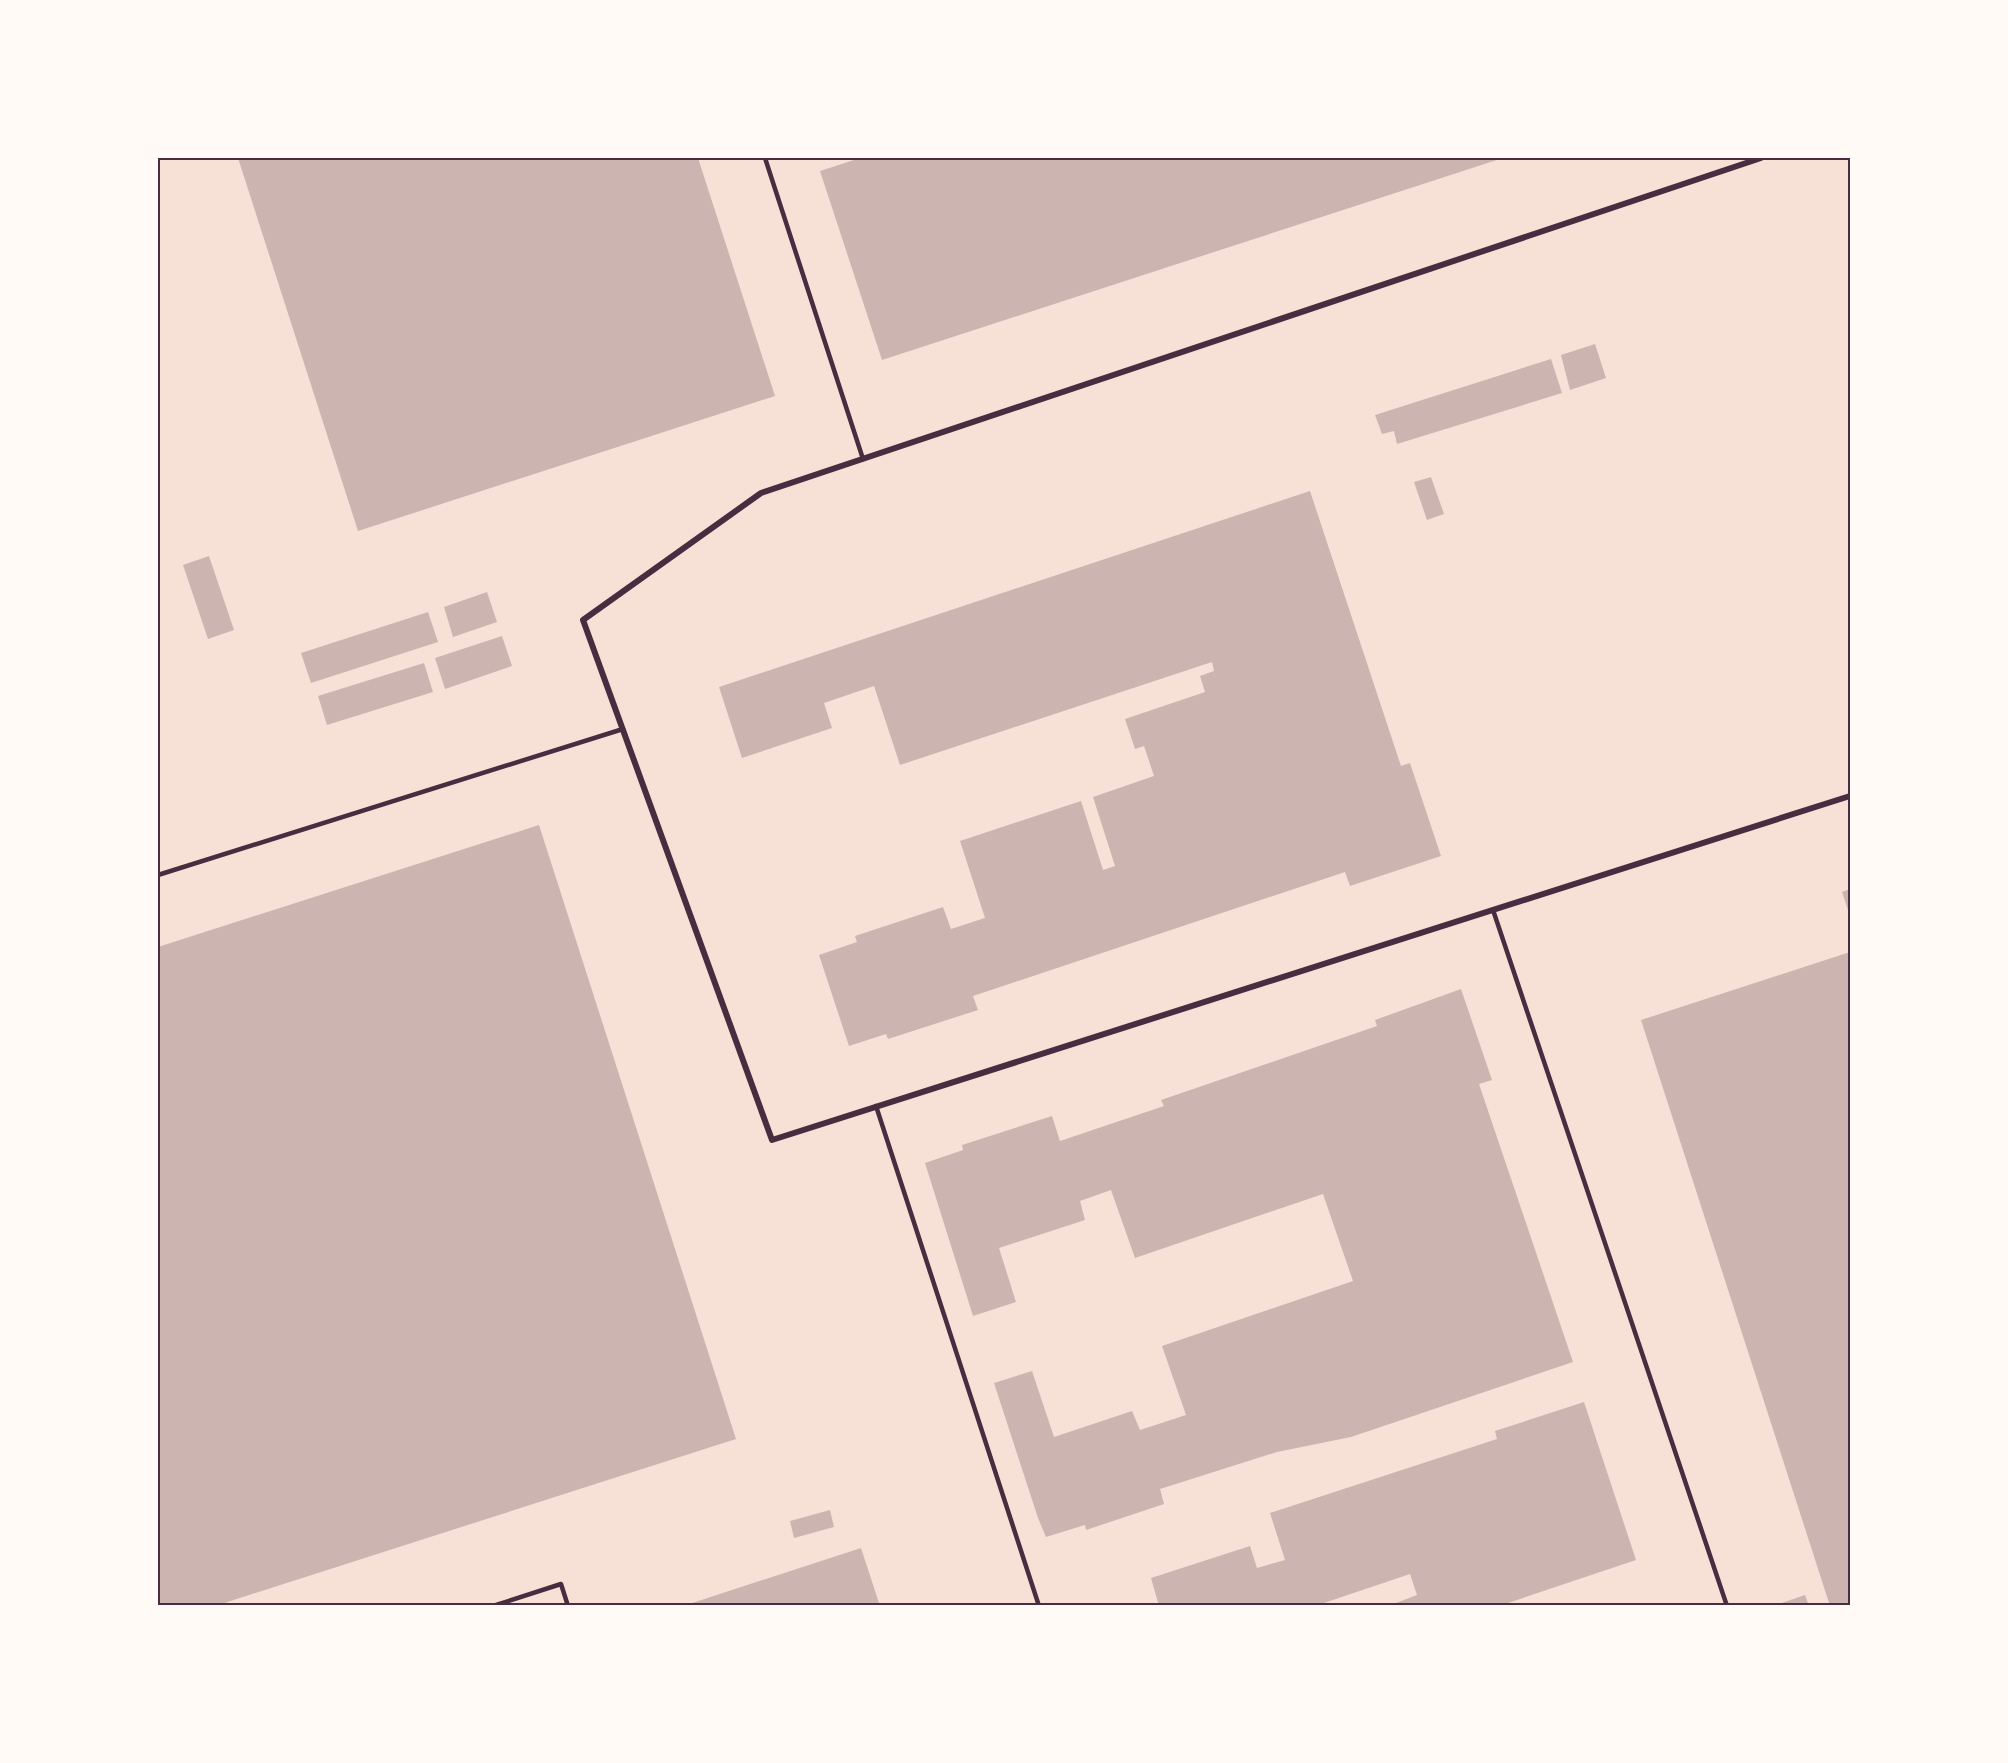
<svg xmlns="http://www.w3.org/2000/svg" width="2008" height="1763" font-family="Overpass,sans-serif">
  <rect width="100%" height="100%" fill="#f7e1d7"/>
  <g fill="#ccb4b1">
    <polygon points="238,158 698,158 775,396 358,531"/>
    <polygon points="860,158 1503,158 882,360 820,171"/>
    <polygon points="1595,344 1606,378 1570,390 1561,355"/>
    <polygon points="1551,359 1562,393 1397,444 1394,431 1382,434 1375,415"/>
    <polygon points="1431,477 1444,514 1427,520 1414,482"/>
    <polygon points="1310,491 1401,766 1410,763 1441,856 1350,886 1345,872 973,996 978,1010 888,1039 886,1034 849,1046 819,955 857,942 855,936 943,907 951,929 985,918 960,841 1081,801 1103,870 1115,866 1093,797 1154,776 1144,746 1135,749 1125,719 1205,692 1200,676 1214,671 1212,662 900,765 874,686 824,703 832,728 742,758 719,687"/>
    <polygon points="209,556 234,630 208,639 183,565"/>
    <polygon points="487,592 497,622 453,637 444,607"/>
    <polygon points="428,612 438,642 311,683 301,653"/>
    <polygon points="502,636 512,666 445,689 435,658"/>
    <polygon points="424,663 433,692 327,725 318,696"/>
    <polygon points="539,825 736,1439 215,1606 158,1606 158,947"/>
    <polygon points="1850,889 1850,916 1842,892"/>
    <polygon points="1850,952 1850,1606 1830,1606 1641,1020"/>
    <polygon points="1461,989 1492,1080 1479,1084 1573,1362 1351,1437 1277,1452 1160,1489 1164,1504 1086,1530 1085,1525 1046,1537 1038,1518 994,1383 1032,1371 1054,1437 1132,1411 1140,1430 1186,1415 1162,1346 1353,1281 1323,1194 1135,1258 1111,1190 1080,1201 1085,1220 999,1248 1016,1302 973,1316 925,1163 963,1150 962,1145 1052,1116 1060,1141 1164,1106 1161,1100 1377,1026 1375,1020"/>
    <polygon points="1584,1402 1636,1560 1499,1606 1388,1606 1417,1595 1410,1574 1315,1606 1159,1606 1151,1578 1250,1546 1257,1568 1285,1560 1270,1513 1497,1439 1495,1431"/>
    <polygon points="830,1510 834,1527 794,1538 790,1521"/>
    <polygon points="861,1548 880,1606 686,1606 686,1605"/>
    <polygon points="1805,1595 1809,1606 1776,1606 1776,1605"/>
  </g>
  <g fill="none" stroke-linecap="round" stroke-linejoin="round">
    <g stroke="#4a2c40" stroke-width="4.5">
      <polyline points="765,158 863,459"/>
      <polyline points="158,875 623,729"/>
      <polyline points="1493,910 1727,1606"/>
      <polyline points="876,1106 1039,1606"/>
      <polyline points="493,1606 561,1584 568,1606"/>
    </g>
    <polyline stroke="#4a2c40" stroke-width="6" points="1761,158 761,493 583,620 772,1140 1850,796"/>
  </g>
  <rect width="2008" height="1763" fill="none" stroke="#fffaf5" stroke-width="318"/>
  <rect x="159" y="159" width="1690" height="1445" fill="none" stroke="#4a2c40" stroke-width="2"/>
</svg>
